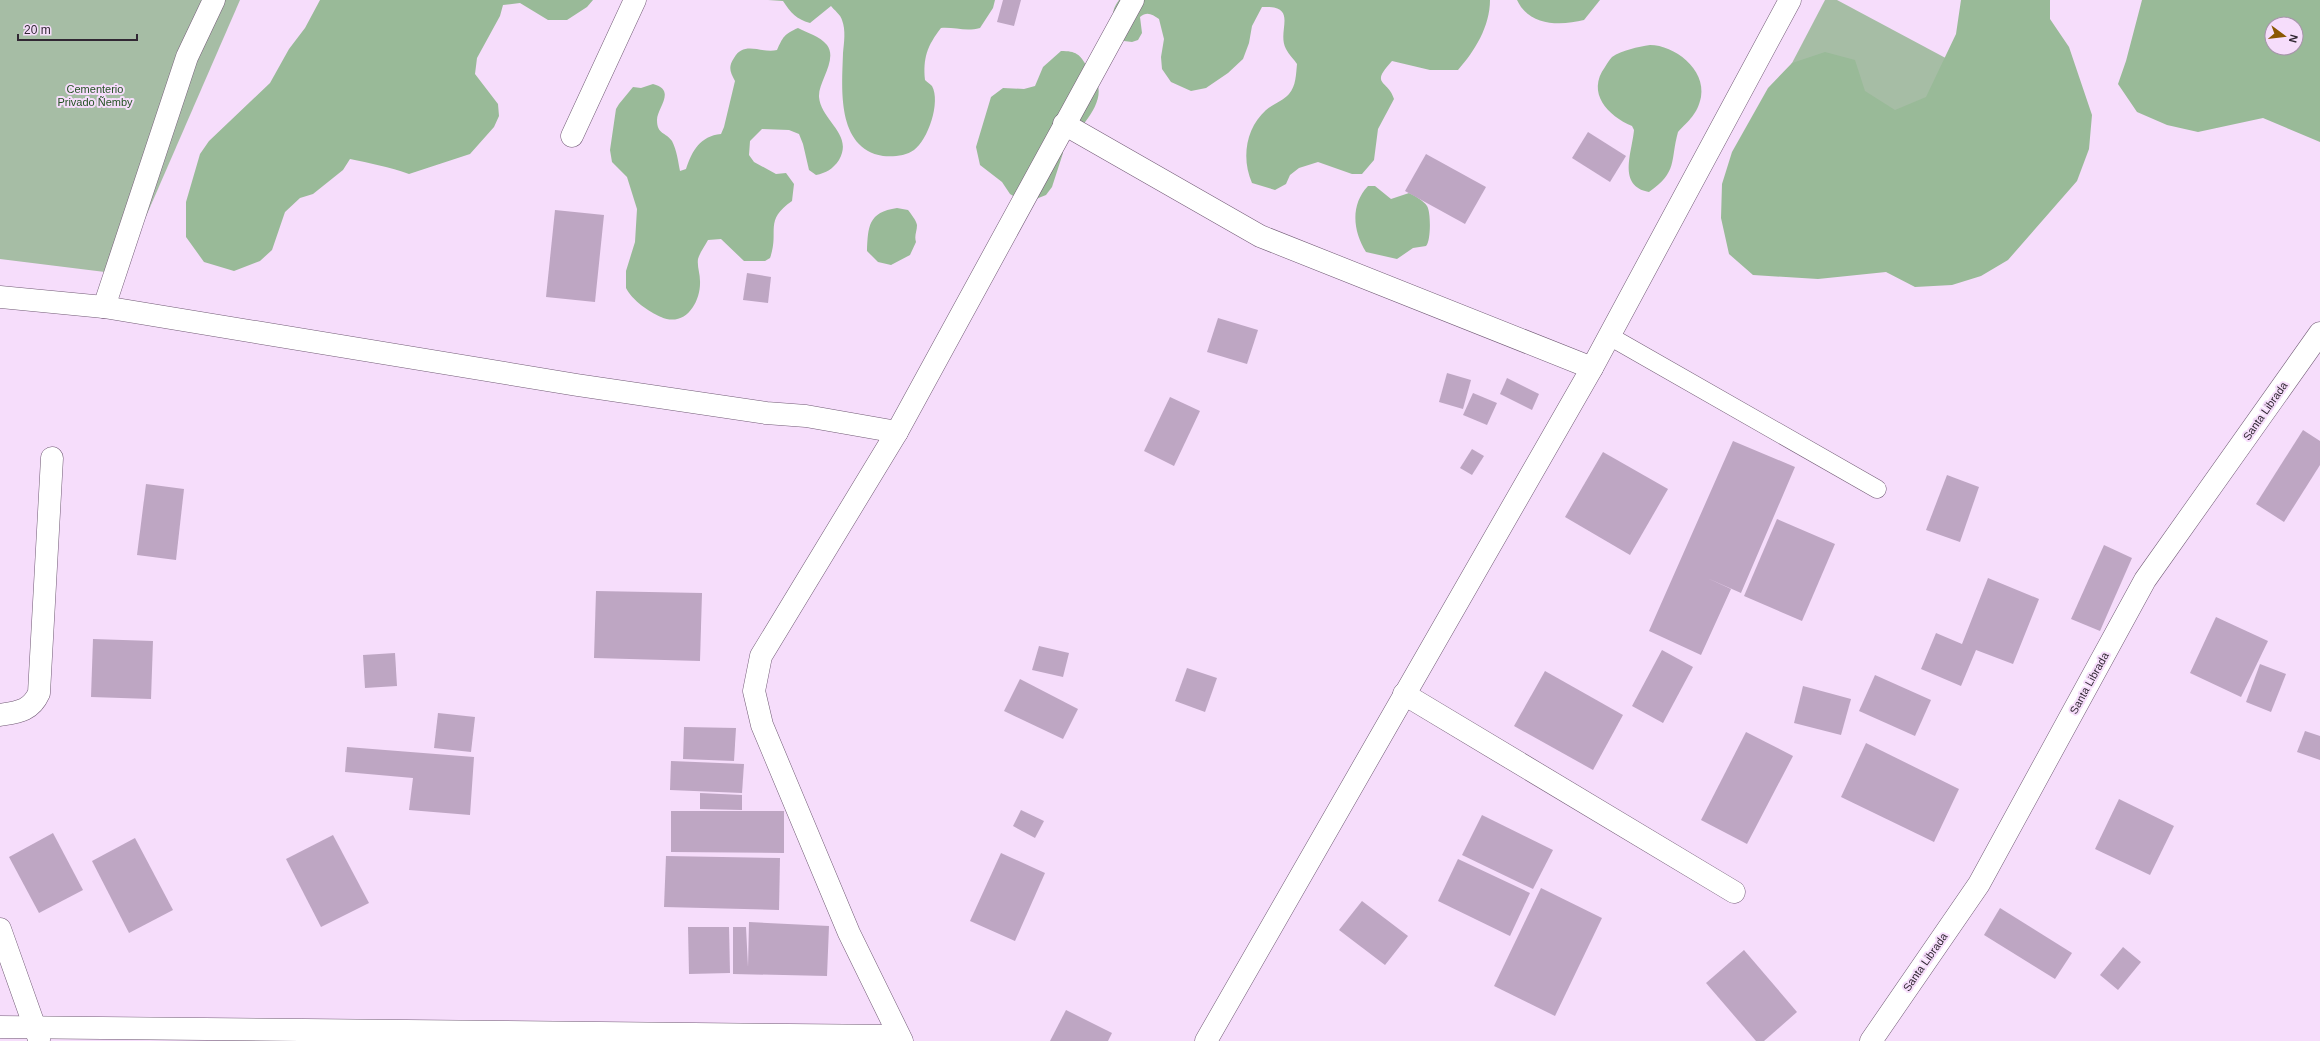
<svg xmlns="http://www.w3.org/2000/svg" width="2320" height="1041" font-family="Helvetica,sans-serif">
  <rect width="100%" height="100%" fill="#f6ddfb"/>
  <g fill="#a6bda5">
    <polygon points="0,0 240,0 121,274 0,259"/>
    <polygon points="1825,0 1837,0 2058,118 1757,130"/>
  </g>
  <g fill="#99ba98" fill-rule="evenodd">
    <path d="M320,0H593L587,7L567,20H548L520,3L503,5L500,16L477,58L475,74L498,104L499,116L494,127L470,154L409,174C390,167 369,163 350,159L343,170L313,194L300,198L285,212L272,250L260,261L234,271L204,262L186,237V202L200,154L209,141L270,83L289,49L305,28Z"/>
    <path d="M768,0H995L993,8L980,28C966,32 955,27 941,28C927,46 923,58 925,80C927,82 930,84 932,86C941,102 928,140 914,150C906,156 893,157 883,156C836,148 842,88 843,53C844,43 846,30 842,20C841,15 834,10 831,6L810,23C796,19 791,13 783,1Z"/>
    <path d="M1119,0H1490C1490,26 1475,51 1458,70H1430L1392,61C1369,86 1388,79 1394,99L1378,129L1374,160L1362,174H1352L1318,162L1299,168L1290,175L1286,184L1275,190L1252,183C1241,158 1246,128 1266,110C1273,104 1283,101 1289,94C1296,86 1296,74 1297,64C1294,59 1289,55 1286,49C1276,31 1300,5 1262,7L1252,26L1249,43L1243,59L1228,73L1206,88L1191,91L1171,82L1162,69L1161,57L1164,39L1159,19C1152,14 1147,11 1140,17L1142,33L1138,40L1132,42L1124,41C1117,23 1106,18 1119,0Z"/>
    <path d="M1517,0H1600L1584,20C1560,26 1529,26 1517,0Z"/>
    <polygon points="1961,0 2050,0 2050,19 2069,47 2092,115 2089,149 2077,181 2008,260 1981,276 1952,285 1915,287 1886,272 1818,279 1753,275 1729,254 1721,218 1722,184 1732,152 1768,88 1792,63 1825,52 1855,60 1865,91 1895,110 1926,97 1956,34"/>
    <path d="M2142,0H2320V142L2263,118L2198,132L2167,125L2137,112L2118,84L2126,61ZM2272,24H2296V48H2272Z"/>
    <path d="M798,28C807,33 820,36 827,45C838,60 818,82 819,97C821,121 854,134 839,160C833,169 826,173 816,175L809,170L803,144L799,134L789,130L762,129L750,141L749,155L754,162L776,174L786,173L794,184L792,201C763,221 780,231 770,258L765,261H744L721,239L708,240C705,246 700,252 698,259C697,267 700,273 700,281C701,302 685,328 661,317C649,312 632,300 626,288V271L635,242L637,209L627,177L612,162L610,150L616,109L619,104L633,87L641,88L653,84C677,90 657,108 657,120C657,135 666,132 672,141C677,151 678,161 680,171L686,169C692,151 700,136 721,134L724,127L735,81C730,72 728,67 734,58C744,40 762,54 777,50C783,37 784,34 798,28Z"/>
    <path d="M1650,45C1674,45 1706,69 1701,97C1697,115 1689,120 1678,132C1670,161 1678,172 1649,192C1617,186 1632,153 1634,130L1632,126C1608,116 1586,93 1605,67C1607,64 1609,60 1612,57C1622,50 1638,47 1650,45Z"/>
    <path d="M1061,51C1076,51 1080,54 1087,67C1090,72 1095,77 1097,83C1106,104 1077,133 1063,145V153L1052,187L1046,195L1036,199H1018L1010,194L1002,182L980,165L976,147L991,97L1003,88L1024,89L1035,86L1043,67Z"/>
    <path d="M1368,186H1375L1391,199L1409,193C1414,195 1424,201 1427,206C1431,212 1431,241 1426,246L1413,248L1397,259L1366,252C1353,231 1350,205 1368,186Z"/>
    <path d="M897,208L908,210C911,214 916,220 917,225C917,232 914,235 916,242L910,255L891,265L878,262L867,251C868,227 868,212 897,208Z"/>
  </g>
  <g fill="#bea6c3">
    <polygon points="1003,0 1021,0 1014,26 997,22"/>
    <polygon points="1588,132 1626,156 1610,182 1572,158"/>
    <polygon points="1426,154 1486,187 1465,224 1405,191"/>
    <polygon points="555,210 604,215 595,302 546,297"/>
    <polygon points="747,273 771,277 768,303 743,300"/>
    <polygon points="1218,318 1258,330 1247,364 1207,352"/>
    <polygon points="1447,373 1471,380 1463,409 1439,402"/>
    <polygon points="1507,378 1539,394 1532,410 1500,394"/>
    <polygon points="1473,393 1497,403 1487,425 1463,415"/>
    <polygon points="1170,397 1200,411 1174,466 1144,451"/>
    <polygon points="2303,430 2320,441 2320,465 2284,522 2256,504"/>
    <polygon points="1733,441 1795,467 1741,593 1707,578 1731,589 1701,655 1649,631"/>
    <polygon points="1472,449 1484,456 1472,475 1460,468"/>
    <polygon points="1603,452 1668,489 1630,555 1565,517"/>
    <polygon points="1947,475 1979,487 1960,542 1926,530"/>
    <polygon points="146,484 184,489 176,560 137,555"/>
    <polygon points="1777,519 1835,544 1802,621 1744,596"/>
    <polygon points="2104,545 2132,558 2100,631 2071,619"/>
    <polygon points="1988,578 2039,599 2013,664 1976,650 1961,686 1921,669 1936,633 1962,644"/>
    <polygon points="596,591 702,593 700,661 594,658"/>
    <polygon points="2216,617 2268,641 2241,697 2190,673"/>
    <polygon points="93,639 153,641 151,699 91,697"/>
    <polygon points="1039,646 1069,653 1063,677 1032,670"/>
    <polygon points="1662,650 1693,667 1663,723 1632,706"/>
    <polygon points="395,653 397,686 365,688 363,655"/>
    <polygon points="2260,664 2286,674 2271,712 2246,702"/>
    <polygon points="1187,668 1217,678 1205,712 1175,701"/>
    <polygon points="1545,671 1623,715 1593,770 1514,726"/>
    <polygon points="1875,675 1931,700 1915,736 1859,711"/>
    <polygon points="1020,679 1078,709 1063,739 1004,711"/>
    <polygon points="1803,686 1851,699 1841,735 1794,723"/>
    <polygon points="438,713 475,717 471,752 434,748"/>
    <polygon points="684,727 736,728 734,761 683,759"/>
    <polygon points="2305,731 2320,736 2320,760 2297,752"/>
    <polygon points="1746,732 1793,756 1747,844 1701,820"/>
    <polygon points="1866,743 1959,789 1934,842 1841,797"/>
    <polygon points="347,747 474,757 470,815 409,810 413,778 345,772"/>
    <polygon points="671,761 744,764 742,793 670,790"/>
    <polygon points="700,793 742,795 742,810 700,809"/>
    <polygon points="2119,799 2174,826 2150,875 2095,849"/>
    <polygon points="1021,810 1044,821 1035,838 1013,826"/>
    <polygon points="671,811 784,811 784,853 671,852"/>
    <polygon points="1482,815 1553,850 1533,889 1462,855"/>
    <polygon points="53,833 83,890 39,913 9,857"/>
    <polygon points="333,835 369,903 321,927 286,859"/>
    <polygon points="135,838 173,910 129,933 92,861"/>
    <polygon points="1001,853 1045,873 1015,941 970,921"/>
    <polygon points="666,856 780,858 779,910 664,907"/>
    <polygon points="1458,859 1530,893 1510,936 1438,901"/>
    <polygon points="1541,888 1602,918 1555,1016 1494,986"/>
    <polygon points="1362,901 1408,936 1385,965 1339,930"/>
    <polygon points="2000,908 2072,953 2055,979 1984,935"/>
    <polygon points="749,922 829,926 827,976 733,974 733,927 746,927 748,967"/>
    <polygon points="688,927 729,927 730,973 689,974"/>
    <polygon points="2123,947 2141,962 2118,990 2100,975"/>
    <polygon points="1744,950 1797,1012 1764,1041 1756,1041 1706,983"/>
    <polygon points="1066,1010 1112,1033 1108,1041 1050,1041"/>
  </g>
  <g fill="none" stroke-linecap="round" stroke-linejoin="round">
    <defs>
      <polyline id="lane" points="1609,336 1877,489"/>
      <g id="street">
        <polyline points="1064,124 1260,236 1592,368"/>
        <polyline points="572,136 635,0"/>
        <polyline points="0,297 104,307 577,385 766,413 806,416 897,432"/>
        <polyline points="104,307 187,57 214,0"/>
        <polyline points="1404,694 1734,892"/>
        <path d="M0,715C18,712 31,711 39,693L52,458"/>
        <polyline points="0,929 39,1039"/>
        <polyline points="0,1027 899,1036"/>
        <polyline points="902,1041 849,933 762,725 754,691 761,656 897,432 1133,0"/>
        <polyline points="1206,1041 1592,368 1790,0"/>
        <polyline points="1871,1041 1979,884 2145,580 2320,333"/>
      </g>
    </defs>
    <use href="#lane" stroke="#715b75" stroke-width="19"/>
    <use href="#street" stroke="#715b75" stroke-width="23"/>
    <use href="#lane" stroke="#fff" stroke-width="18"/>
    <use href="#street" stroke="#fff" stroke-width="22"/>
  </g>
  <g text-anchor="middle" stroke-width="4" stroke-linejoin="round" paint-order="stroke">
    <g font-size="11" fill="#245224" stroke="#f6ddfb">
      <text x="95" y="93">Cementerio<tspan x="95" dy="13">Privado Ñemby</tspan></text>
    </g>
    <g font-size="11" fill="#312733" stroke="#f6ddfb">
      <text transform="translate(2265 411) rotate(-55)" y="4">Santa Librada</text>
      <text transform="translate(2089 683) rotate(-61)" y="4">Santa Librada</text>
      <text transform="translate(1925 962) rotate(-55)" y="4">Santa Librada</text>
    </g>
  </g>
  <g transform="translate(2284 36) rotate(105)"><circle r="19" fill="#f6ddfb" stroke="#a794ab"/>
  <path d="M0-3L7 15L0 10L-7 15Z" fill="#8a5702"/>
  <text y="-6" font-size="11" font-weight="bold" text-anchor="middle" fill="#312733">N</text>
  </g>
  <path d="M18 34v6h119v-6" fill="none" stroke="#312733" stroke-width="2"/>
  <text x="24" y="34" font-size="12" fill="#312733" stroke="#f6ddfb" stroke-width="3" paint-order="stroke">20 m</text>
</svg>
